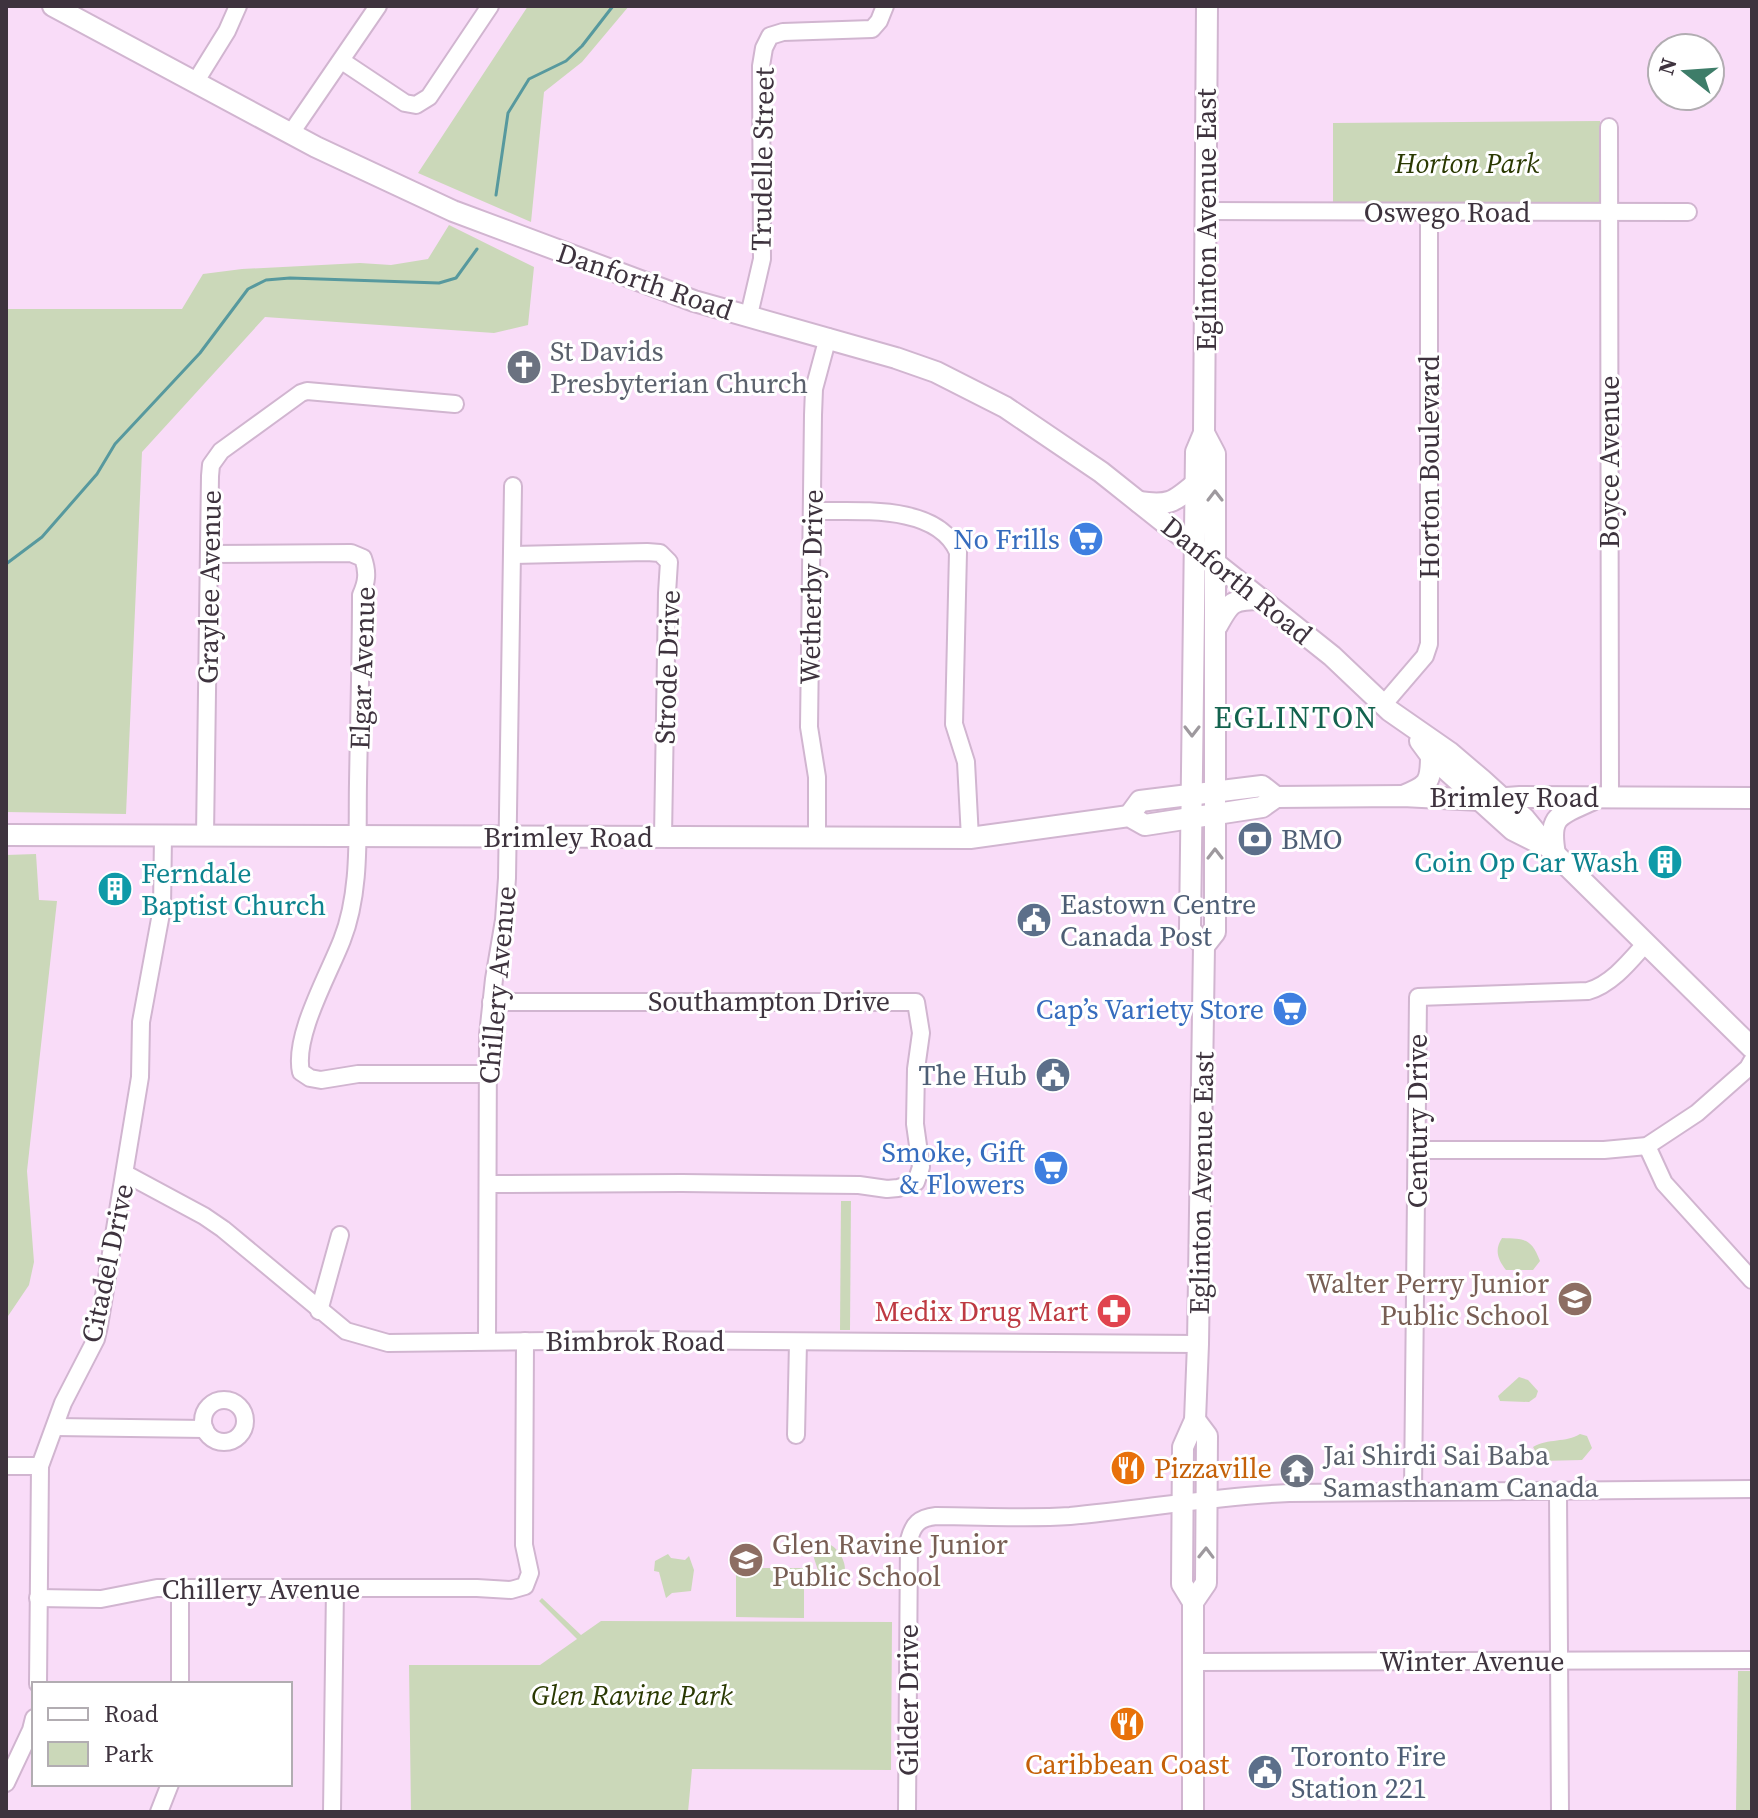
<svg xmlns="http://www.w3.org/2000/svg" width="1758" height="1818" font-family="'Source Serif 4',serif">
  <rect width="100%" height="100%" fill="#f9dcf8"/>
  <g fill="#cbd8b9">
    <polygon points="528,6 629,6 582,62 544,92 531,222 418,173"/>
    <polygon points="1600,121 1601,203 1333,204 1333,123"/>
    <polygon points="449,225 534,267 528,325 494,333 265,317 142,452 126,814 6,812 6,309 182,309 203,274 242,269 360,263 391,265 428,259"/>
    <polygon points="36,854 39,900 57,901 27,1171 34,1262 29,1285 6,1319 6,855"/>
    <polygon points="841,1201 851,1201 850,1330 840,1330"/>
    <path d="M1502,1238C1525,1239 1531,1238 1540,1261L1533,1270H1506C1498,1260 1494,1250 1502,1238Z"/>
    <polygon points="1519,1377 1528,1380 1538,1391 1536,1397 1529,1402 1500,1401 1498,1396"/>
    <path d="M1580,1434L1587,1436L1592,1448L1582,1460L1541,1461L1533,1447C1548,1438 1566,1443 1580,1434Z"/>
    <path d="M826,1543C840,1546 855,1574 836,1582C835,1582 823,1583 822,1583L813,1555Z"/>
    <polygon points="668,1554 671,1558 685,1560 689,1556 694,1570 691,1591 672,1593 666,1598 659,1572 654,1571 655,1561"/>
    <polygon points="736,1568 804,1568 804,1618 736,1617"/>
    <polygon points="542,1598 581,1635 601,1621 892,1622 891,1770 692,1769 688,1812 411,1812 409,1665 540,1665 577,1639 539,1601"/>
    <polygon points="1738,1671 1752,1671 1752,1812 1736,1812"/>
  </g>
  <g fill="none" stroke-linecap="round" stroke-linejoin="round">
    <g stroke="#57999e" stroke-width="3">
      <polyline points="496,195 508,113 529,79 566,61 582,46 613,6"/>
      <polyline points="6,564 42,537 97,474 115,444 200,353 248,289 266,280 290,278 439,283 456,278 477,249"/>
    </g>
    <defs>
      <g id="minor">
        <polyline points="342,61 405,103 416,105 429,97 490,6"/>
        <polyline points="196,81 227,31 238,6"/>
        <polyline points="1609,127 1610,797"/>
        <polyline points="291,133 378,6"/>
        <polyline points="1206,211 1688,212"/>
        <polyline points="749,315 762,259 761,66 764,48 770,36 783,32 872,29 879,21 885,6"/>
        <path d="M812,511C857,512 937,503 958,552L954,724L966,762L970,838"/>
        <path d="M210,554L351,553L363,558C368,572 367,582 361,595C361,658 359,721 358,783C357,834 361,892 342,940C329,974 293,1036 301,1072L310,1078L321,1080L358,1074H488"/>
        <polyline points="513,555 647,552 660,553 669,562 667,593 663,837"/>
        <polyline points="1383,705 1425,656 1429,644 1429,212"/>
        <polyline points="205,836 210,476 211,465 221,451 301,393 307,391 455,404"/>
        <polyline points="817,838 817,777 809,727 813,415 814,389 828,337"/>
        <polyline points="1647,1146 1664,1183 1752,1280"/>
        <polyline points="1418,1150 1604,1150 1647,1146 1697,1113 1748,1068 1752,1061"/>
        <polyline points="126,1174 204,1216 223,1229 346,1331 388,1343 635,1340 1198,1344"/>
        <polyline points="488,1184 682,1183 859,1185 887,1189 898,1188 916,1182 921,1167 915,1124 916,1069 921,1033 916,1002 491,1002"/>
        <polyline points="319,1311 340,1235"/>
        <polyline points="487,1341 488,1035 494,979 504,920 507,878 513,486"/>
        <circle cx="224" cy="1421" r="21"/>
        <polyline points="55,1427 205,1429"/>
        <polyline points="796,1435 798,1342"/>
        <polyline points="6,1466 40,1466"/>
        <path d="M1413,1492L1418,997L1588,991C1612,984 1630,961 1646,943"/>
        <polyline points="1558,1492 1560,1812"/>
        <polyline points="38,1598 101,1599 157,1588 477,1588 511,1590 525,1586 530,1573 524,1545 525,1341"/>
        <polyline points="1193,1662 1752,1660"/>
        <polyline points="38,1684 40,1466 63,1403 96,1339 99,1326 140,1077 141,1022 162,908 163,835"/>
        <polyline points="180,1684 180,1588"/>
        <polyline points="6,1783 31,1730 34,1718"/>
        <polyline points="159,1812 170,1784"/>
        <polyline points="332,1812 335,1588"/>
        <path d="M907,1812L909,1540C913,1524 919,1518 936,1516C980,1516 1026,1519 1070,1516C1144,1509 1216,1496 1289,1493L1752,1489"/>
      </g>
      <g id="major">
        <polyline points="53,6 316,147 453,211 694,301 896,358 936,372 1005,407 1101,472 1332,656 1390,711 1449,752 1482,780 1525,819 1548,847 1752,1048"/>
        <path d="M1139,502C1168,506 1173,503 1195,484"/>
        <path d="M1217,626C1230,602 1232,599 1261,599"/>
        <polyline points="1420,741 1431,756 1513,830 1541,844"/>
        <path d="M1403,796C1428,786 1431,783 1431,756"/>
        <polyline points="1129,816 1140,801 1262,786 1276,797"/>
        <polyline points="6,835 970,838 1129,816 1145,825 1262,807 1276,797 1403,796 1480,800 1520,797 1752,798"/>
        <path d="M1555,854C1548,815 1559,815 1592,800"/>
        <polyline points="1204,946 1190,929 1196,452 1204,433 1207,6"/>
        <polyline points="1193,1602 1206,1583 1207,1436 1195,1420"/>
        <polyline points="1193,1812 1193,1602 1182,1584 1183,1447 1195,1420 1198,1344 1204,946 1215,932 1215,454 1204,433"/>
      </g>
    </defs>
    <use href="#minor" stroke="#d1b5d0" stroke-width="20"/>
    <use href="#major" stroke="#d1b5d0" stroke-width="24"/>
    <use href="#minor" stroke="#fff" stroke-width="16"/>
    <use href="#major" stroke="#fff" stroke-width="20"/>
  </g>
  <defs><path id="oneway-chevron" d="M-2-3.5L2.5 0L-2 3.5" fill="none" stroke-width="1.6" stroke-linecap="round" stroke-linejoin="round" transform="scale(2)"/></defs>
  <g stroke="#9e999e">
    <use href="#oneway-chevron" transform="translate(1215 496) rotate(-90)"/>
    <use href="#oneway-chevron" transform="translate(1192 731) rotate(90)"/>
    <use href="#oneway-chevron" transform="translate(1215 854) rotate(-90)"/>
    <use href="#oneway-chevron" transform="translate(1206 1553) rotate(-89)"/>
  </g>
  <defs>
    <symbol id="church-disc" viewBox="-11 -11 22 22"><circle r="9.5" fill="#6b7280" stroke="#fff"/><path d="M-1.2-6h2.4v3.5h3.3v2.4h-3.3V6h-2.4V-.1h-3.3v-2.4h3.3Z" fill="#fff"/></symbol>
    <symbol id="supermarket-disc" viewBox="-11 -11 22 22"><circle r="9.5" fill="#3f7fe0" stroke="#fff"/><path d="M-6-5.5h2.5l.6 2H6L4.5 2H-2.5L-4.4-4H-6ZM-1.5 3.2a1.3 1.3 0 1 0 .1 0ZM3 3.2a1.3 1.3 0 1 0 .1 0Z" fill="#fff"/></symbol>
    <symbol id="bank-disc" viewBox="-11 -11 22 22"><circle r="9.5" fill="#5c6f8a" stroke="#fff"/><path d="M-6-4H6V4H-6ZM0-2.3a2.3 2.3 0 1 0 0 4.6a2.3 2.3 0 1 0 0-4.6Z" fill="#fff"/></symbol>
    <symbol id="building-disc" viewBox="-11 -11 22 22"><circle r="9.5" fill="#0f9aa8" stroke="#fff"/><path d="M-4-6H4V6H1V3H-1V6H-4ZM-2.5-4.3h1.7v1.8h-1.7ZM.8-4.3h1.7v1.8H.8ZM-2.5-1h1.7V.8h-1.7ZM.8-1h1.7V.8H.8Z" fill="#fff"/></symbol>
    <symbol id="civic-disc" viewBox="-11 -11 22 22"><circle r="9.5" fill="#5c6f8a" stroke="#fff"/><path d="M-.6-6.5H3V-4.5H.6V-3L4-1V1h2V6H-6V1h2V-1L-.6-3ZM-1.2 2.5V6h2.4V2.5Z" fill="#fff"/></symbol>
    <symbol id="school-disc" viewBox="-11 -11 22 22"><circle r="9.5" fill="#8d6e63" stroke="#fff"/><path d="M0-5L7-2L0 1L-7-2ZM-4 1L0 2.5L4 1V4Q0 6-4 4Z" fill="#fff"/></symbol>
    <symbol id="pharmacy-disc" viewBox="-11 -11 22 22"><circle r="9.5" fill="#e0444e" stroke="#fff"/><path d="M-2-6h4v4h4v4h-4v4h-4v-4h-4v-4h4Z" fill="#fff"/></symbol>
    <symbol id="restaurant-disc" viewBox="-11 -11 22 22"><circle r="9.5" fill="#e8710a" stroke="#fff"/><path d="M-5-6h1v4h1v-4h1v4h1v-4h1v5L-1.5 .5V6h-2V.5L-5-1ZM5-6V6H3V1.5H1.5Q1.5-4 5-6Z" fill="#fff"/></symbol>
    <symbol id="temple-disc" viewBox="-11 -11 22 22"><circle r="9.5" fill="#6b7280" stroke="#fff"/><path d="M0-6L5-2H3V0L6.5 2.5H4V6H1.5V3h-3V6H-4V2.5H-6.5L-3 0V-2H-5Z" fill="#fff"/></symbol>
  </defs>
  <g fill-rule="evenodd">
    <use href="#church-disc" x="504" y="347" width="40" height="40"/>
    <use href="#supermarket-disc" x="1066" y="519" width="40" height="40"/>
    <use href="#bank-disc" x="1235" y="819" width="40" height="40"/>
    <use href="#building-disc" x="1645" y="842" width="40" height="40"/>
    <use href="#building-disc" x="95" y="869" width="40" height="40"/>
    <use href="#civic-disc" x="1014" y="900" width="40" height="40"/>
    <use href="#supermarket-disc" x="1270" y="989" width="40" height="40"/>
    <use href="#civic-disc" x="1033" y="1055" width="40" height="40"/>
    <use href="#supermarket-disc" x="1031" y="1148" width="40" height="40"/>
    <use href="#school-disc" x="1555" y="1279" width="40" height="40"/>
    <use href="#pharmacy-disc" x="1094" y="1291" width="40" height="40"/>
    <use href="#restaurant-disc" x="1108" y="1448" width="40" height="40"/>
    <use href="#temple-disc" x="1277" y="1451" width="40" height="40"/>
    <use href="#school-disc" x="726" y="1540" width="40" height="40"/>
    <use href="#restaurant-disc" x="1107" y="1704" width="40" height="40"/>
    <use href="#civic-disc" x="1245" y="1752" width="40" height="40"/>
  </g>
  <g text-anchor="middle" stroke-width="6" stroke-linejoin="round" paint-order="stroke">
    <g font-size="28" fill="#3e333e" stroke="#fff">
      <text transform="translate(762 159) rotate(-89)" y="10">Trudelle Street</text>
      <text x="1447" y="222">Oswego Road</text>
      <text transform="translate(1206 220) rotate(-90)" y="10">Eglinton Avenue East</text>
      <text transform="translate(645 281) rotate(19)" y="10">Danforth Road</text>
      <text transform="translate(1609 462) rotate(-90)" y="10">Boyce Avenue</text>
      <text transform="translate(1429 467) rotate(-90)" y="10">Horton Boulevard</text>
      <text transform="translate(1237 580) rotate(39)" y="10">Danforth Road</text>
      <text transform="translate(209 587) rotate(-89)" y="10">Graylee Avenue</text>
      <text transform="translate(811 587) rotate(-89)" y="10">Wetherby Drive</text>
      <text transform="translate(667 667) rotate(-88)" y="10">Strode Drive</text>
      <text transform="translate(362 668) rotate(-88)" y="10">Elgar Avenue</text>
      <text x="1514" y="807">Brimley Road</text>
      <text x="568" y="847">Brimley Road</text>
      <text transform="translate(497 985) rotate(-85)" y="10">Chillery Avenue</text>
      <text x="769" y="1011">Southampton Drive</text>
      <text transform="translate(1417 1121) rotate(-90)" y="10">Century Drive</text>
      <text transform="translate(1201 1183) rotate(-89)" y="10">Eglinton Avenue East</text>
      <text transform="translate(107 1263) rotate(-78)" y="10">Citadel Drive</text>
      <text x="635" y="1351">Bimbrok Road</text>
      <text x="261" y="1599">Chillery Avenue</text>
      <text x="1472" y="1671">Winter Avenue</text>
      <text transform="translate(908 1700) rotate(-90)" y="10">Gilder Drive</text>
    </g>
    <g font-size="28" font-style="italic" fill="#2a3902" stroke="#fff">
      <text x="1467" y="173">Horton Park</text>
      <text x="632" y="1705">Glen Ravine Park</text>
    </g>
    <g font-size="28" fill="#5b616d" stroke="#fff" text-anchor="start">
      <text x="550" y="361">St Davids<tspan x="550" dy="32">Presbyterian Church</tspan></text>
      <text x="1323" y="1465">Jai Shirdi Sai Baba<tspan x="1323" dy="32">Samasthanam Canada</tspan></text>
    </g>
    <g font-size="28" fill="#366cbe" stroke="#fff" text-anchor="end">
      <text x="1060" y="549">No Frills</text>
      <text x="1264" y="1019">Cap’s Variety Store</text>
      <text x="1025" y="1162">Smoke, Gift<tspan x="1025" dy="32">&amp; Flowers</tspan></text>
    </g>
    <g font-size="28" fill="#4e5e75" stroke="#fff" text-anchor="start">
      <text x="1281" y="849">BMO</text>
      <text x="1060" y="914">Eastown Centre<tspan x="1060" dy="32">Canada Post</tspan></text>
      <text x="1027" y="1085" text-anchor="end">The Hub</text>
      <text x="1291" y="1766">Toronto Fire<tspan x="1291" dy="32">Station 221</tspan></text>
    </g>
    <g font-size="28" fill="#0d838f" stroke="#fff" text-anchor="end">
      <text x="1639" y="872">Coin Op Car Wash</text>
      <text x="141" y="883" text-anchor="start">Ferndale<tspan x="141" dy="32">Baptist Church</tspan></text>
    </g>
    <g font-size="28" fill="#785e54" stroke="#fff" text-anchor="end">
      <text x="1549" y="1293">Walter Perry Junior<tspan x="1549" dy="32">Public School</tspan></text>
      <text x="772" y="1554" text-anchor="start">Glen Ravine Junior<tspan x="772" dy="32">Public School</tspan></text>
    </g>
    <g font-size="28" fill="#be3a42" stroke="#fff" text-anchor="end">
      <text x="1088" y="1321">Medix Drug Mart</text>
    </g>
    <g font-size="28" fill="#c56008" stroke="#fff" text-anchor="start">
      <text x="1154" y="1478">Pizzaville</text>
      <text x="1127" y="1774" text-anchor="middle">Caribbean Coast</text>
    </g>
    <g font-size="30" letter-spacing="2" fill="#13624e" stroke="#fff">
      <text x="1296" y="728">EGLINTON</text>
    </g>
  </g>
  <rect width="1758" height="1818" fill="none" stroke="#3e333e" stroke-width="16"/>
  <rect x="32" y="1682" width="260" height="104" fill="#ffffff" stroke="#b2adb2" stroke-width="2"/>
  <rect x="48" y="1708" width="40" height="12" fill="#ffffff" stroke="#b2adb2" stroke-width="2"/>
  <text x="104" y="1722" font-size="24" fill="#3e333e">Road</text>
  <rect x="48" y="1742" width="40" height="24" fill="#cbd8b9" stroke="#b2adb2" stroke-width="2"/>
  <text x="104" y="1762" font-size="24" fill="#3e333e">Park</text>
  <g transform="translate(1686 72) rotate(287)"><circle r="38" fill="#ffffff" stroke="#b2adb2" stroke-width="2"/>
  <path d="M0-6L14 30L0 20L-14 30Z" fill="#3e7d69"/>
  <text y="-12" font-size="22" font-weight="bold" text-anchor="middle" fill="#3e333e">N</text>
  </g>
</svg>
